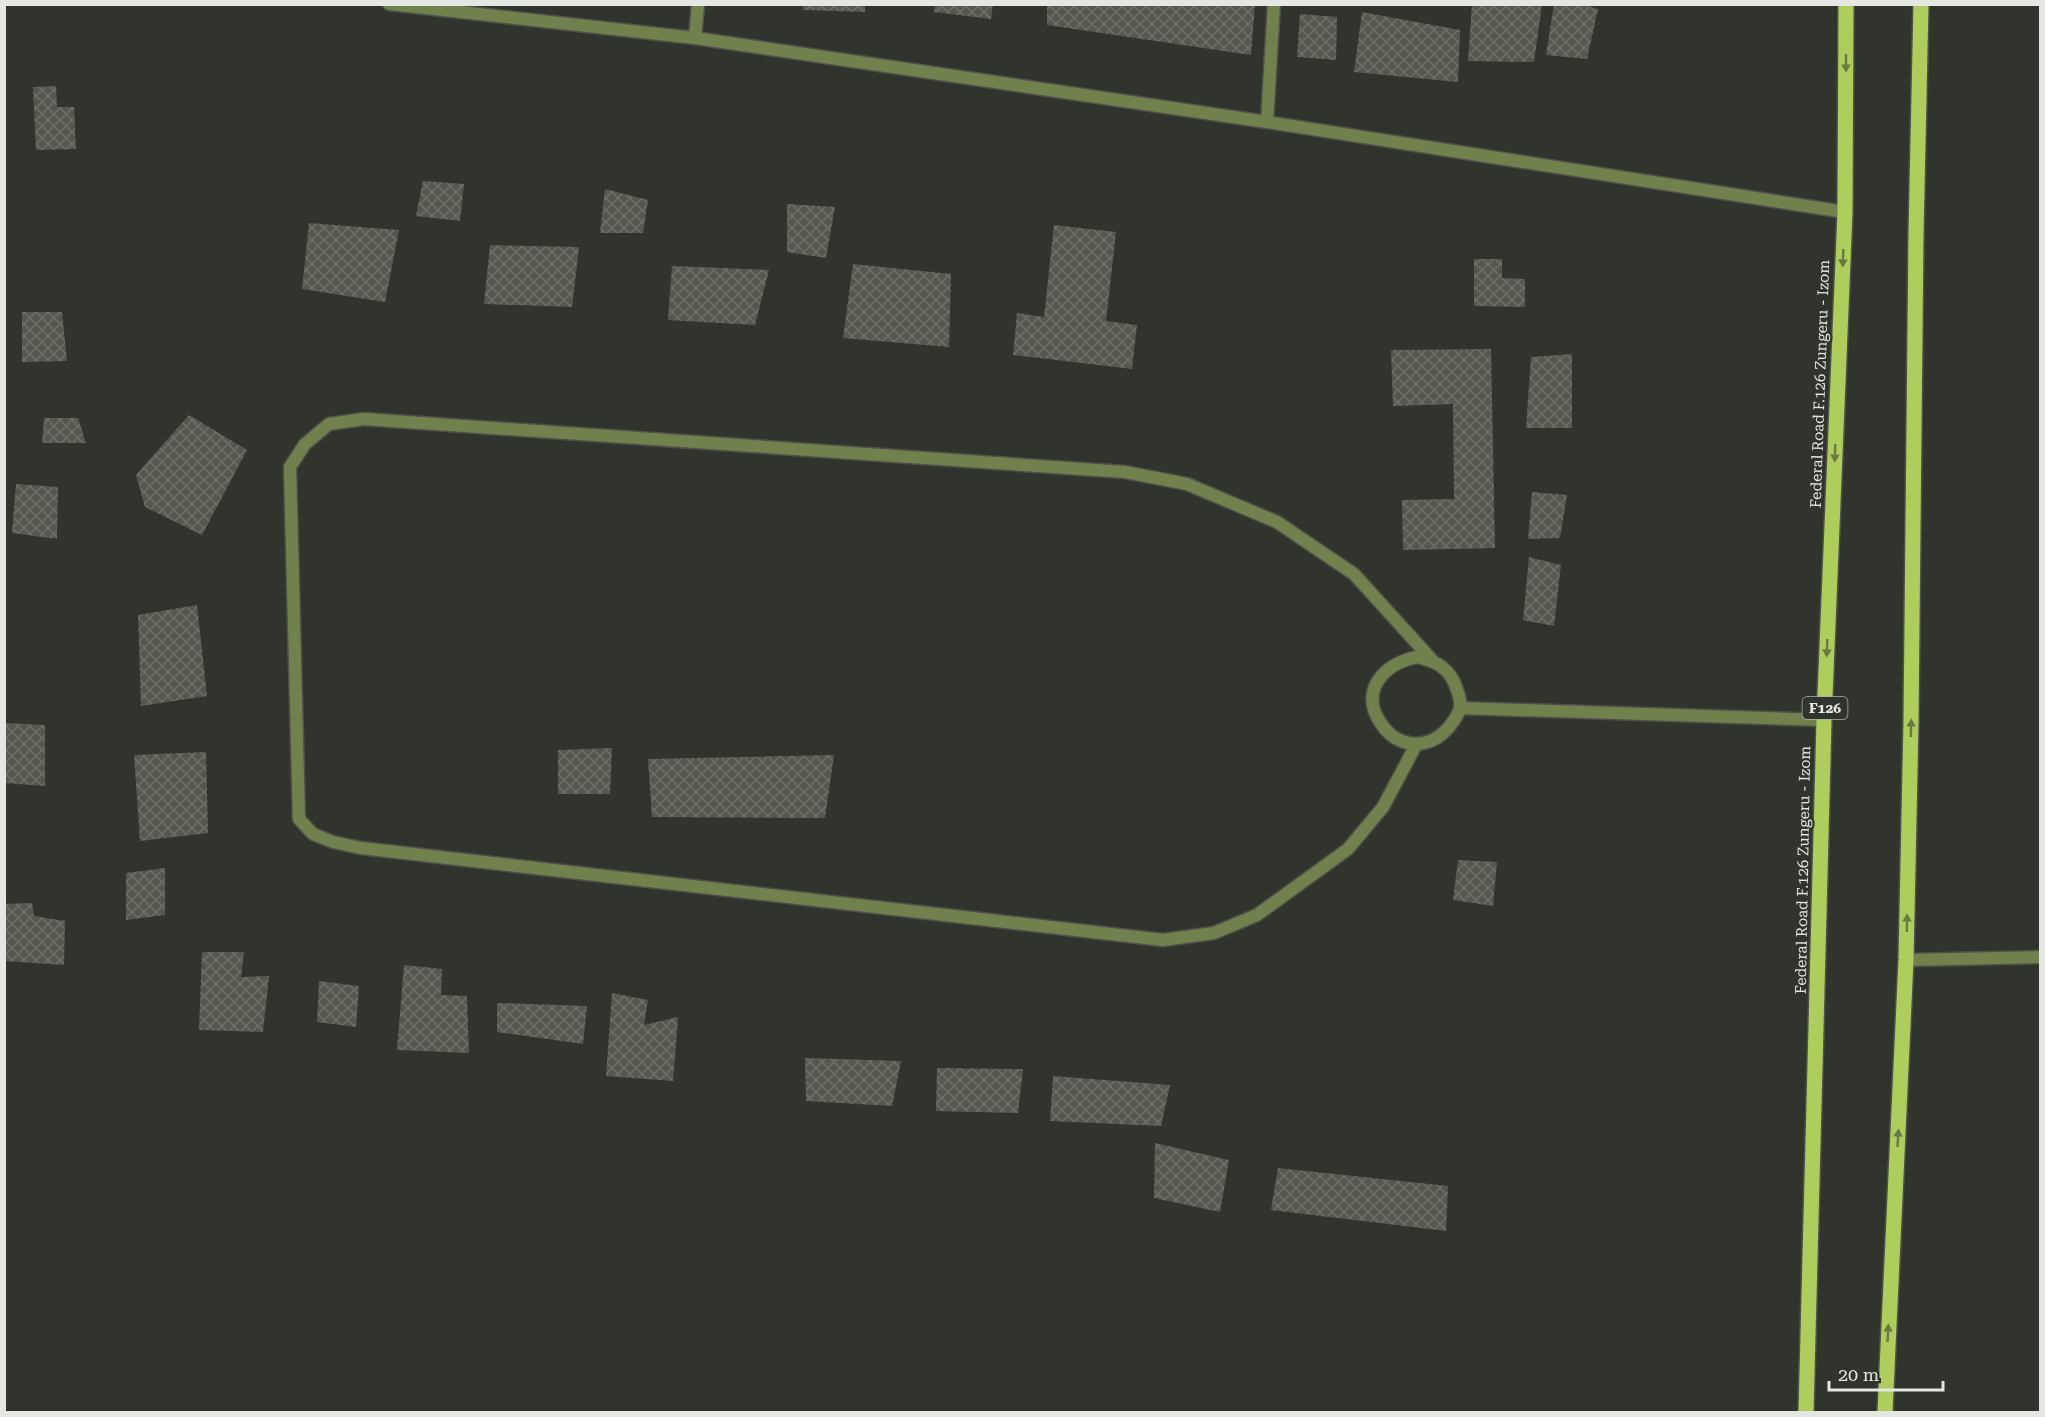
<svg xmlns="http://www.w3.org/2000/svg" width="2045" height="1417" font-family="'Roboto Serif',serif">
  <defs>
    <pattern id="building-cross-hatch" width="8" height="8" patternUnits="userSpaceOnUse" patternTransform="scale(1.5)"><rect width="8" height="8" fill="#55584f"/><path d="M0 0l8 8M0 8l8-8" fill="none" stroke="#6d7068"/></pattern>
  </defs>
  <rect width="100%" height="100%" fill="#31342c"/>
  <g fill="url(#building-cross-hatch)">
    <polygon points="803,4 865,4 865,12 803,10"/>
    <polygon points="935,4 993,4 991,19 934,12"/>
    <polygon points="1047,4 1255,4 1251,55 1047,25"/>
    <polygon points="1472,4 1542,4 1534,62 1468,61"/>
    <polygon points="1554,4 1581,4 1598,9 1587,59 1546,55"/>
    <polygon points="1362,12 1460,30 1458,82 1354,72"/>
    <polygon points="1300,14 1337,17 1336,60 1297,57"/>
    <polygon points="56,86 57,107 74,107 76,149 36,150 33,87"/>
    <polygon points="423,181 464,184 460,221 416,216"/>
    <polygon points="605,189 648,200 643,233 600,233"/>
    <polygon points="787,204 835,207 826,258 787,252"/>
    <polygon points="309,223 399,230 385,302 302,289"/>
    <polygon points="1054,225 1116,232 1106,321 1137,325 1132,369 1013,355 1017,313 1044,317"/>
    <polygon points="490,245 579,247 572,307 484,304"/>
    <polygon points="1474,259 1502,259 1502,278 1525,279 1525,307 1474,306"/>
    <polygon points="853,264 951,274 949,347 843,338"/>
    <polygon points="672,266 769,270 755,325 668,320"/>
    <polygon points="22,312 62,312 67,361 22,362"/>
    <polygon points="1491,349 1495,548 1403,550 1402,500 1454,499 1453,404 1393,406 1391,350"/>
    <polygon points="1572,354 1572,428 1526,428 1531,357"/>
    <polygon points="189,415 247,450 202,535 145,507 136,475"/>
    <polygon points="44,418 78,418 86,443 42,443"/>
    <polygon points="16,484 58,487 57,539 12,533"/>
    <polygon points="1532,492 1567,495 1560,538 1528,539"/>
    <polygon points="1529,557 1561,565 1554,626 1523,620"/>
    <polygon points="197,605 207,696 141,706 138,615"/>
    <polygon points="5,723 45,725 45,786 4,783"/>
    <polygon points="612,748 610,794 558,794 558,750"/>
    <polygon points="206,752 208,833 140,841 134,755"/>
    <polygon points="834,755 825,818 652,817 648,759"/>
    <polygon points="1458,860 1497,862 1493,906 1453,900"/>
    <polygon points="165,868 165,915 126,920 126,873"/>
    <polygon points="32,903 34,916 65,921 64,965 4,961 4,904"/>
    <polygon points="202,952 244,952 241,977 269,976 263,1032 199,1030"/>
    <polygon points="404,965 442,969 441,995 467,996 469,1053 397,1050"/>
    <polygon points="319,981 359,986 356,1027 317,1022"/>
    <polygon points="612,993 648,1000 644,1025 678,1017 673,1081 606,1076"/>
    <polygon points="497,1003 587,1006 583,1044 497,1032"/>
    <polygon points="805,1058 901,1061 892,1106 806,1101"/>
    <polygon points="937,1068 1023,1069 1018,1113 936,1111"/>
    <polygon points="1053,1076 1170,1085 1161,1126 1050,1121"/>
    <polygon points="1155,1143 1229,1160 1220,1212 1154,1198"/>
    <polygon points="1278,1168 1448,1186 1446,1231 1271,1210"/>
  </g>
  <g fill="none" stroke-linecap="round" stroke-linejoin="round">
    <defs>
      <polyline id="service" points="1906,960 2040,957"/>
      <g id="minor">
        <polyline points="389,4 695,38 1267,122 1845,212"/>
        <polyline points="695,38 698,4"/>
        <polyline points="1267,122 1274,4"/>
        <path d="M1417,657C1437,661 1451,669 1457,690C1459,695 1461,702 1460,708C1459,714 1453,722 1449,727C1429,751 1397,749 1380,722C1359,690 1385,663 1417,657Z"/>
        <polyline points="1460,708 1824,720"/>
        <polyline points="1416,745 1383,807 1348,849 1257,915 1214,933 1163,940 361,848 333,842 313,834 299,819 290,467 305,444 329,424 364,419 1125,472 1187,484 1277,522 1354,574 1432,660"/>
      </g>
      <g id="primary">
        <polyline points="1806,1412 1824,720 1845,212 1846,4"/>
        <polyline points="1885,1412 1906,960 1911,722 1916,234 1921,4"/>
      </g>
    </defs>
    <use href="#service" stroke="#4e5149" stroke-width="15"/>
    <use href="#minor" stroke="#4e5149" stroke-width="15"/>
    <use href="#primary" stroke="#4e5149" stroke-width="18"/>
    <use href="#service" stroke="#71814d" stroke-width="12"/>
    <use href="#minor" stroke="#71814d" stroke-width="12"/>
    <use href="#primary" stroke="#aecd5c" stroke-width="15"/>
  </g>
  <defs><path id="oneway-solid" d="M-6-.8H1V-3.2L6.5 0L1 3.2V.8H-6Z" transform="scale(1.5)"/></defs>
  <g fill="#697942">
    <use href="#oneway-solid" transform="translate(1846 63) rotate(90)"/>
    <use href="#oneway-solid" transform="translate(1843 258) rotate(92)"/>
    <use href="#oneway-solid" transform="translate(1835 453) rotate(92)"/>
    <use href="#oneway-solid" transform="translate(1827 648) rotate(92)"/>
    <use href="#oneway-solid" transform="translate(1911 728) rotate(-89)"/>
    <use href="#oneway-solid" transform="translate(1907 923) rotate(-89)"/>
    <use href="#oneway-solid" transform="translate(1898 1138) rotate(-87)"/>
    <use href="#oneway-solid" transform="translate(1888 1333) rotate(-87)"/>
  </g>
  <g text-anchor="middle" stroke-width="4.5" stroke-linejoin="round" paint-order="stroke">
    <rect fill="#31342c" stroke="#afb1ab" stroke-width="1.5" x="1802.5" y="697" width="45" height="22" rx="4.5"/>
    <g font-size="14" font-weight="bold" fill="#e5e7e2">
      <text x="1825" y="713">F126</text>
    </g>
    <g font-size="15" fill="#e5e7e2" stroke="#31342c">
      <text transform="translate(1820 384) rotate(-88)" y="5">Federal Road F.126 Zungeru - Izom</text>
      <text transform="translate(1803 870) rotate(-89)" y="5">Federal Road F.126 Zungeru - Izom</text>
    </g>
  </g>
  <rect width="2045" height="1417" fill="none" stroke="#e5e7e2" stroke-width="12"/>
  <path d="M1829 1381v9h114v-9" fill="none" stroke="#e5e7e2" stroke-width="3"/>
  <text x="1838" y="1381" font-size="18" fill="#e5e7e2" stroke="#31342c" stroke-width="4.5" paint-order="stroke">20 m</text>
</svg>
